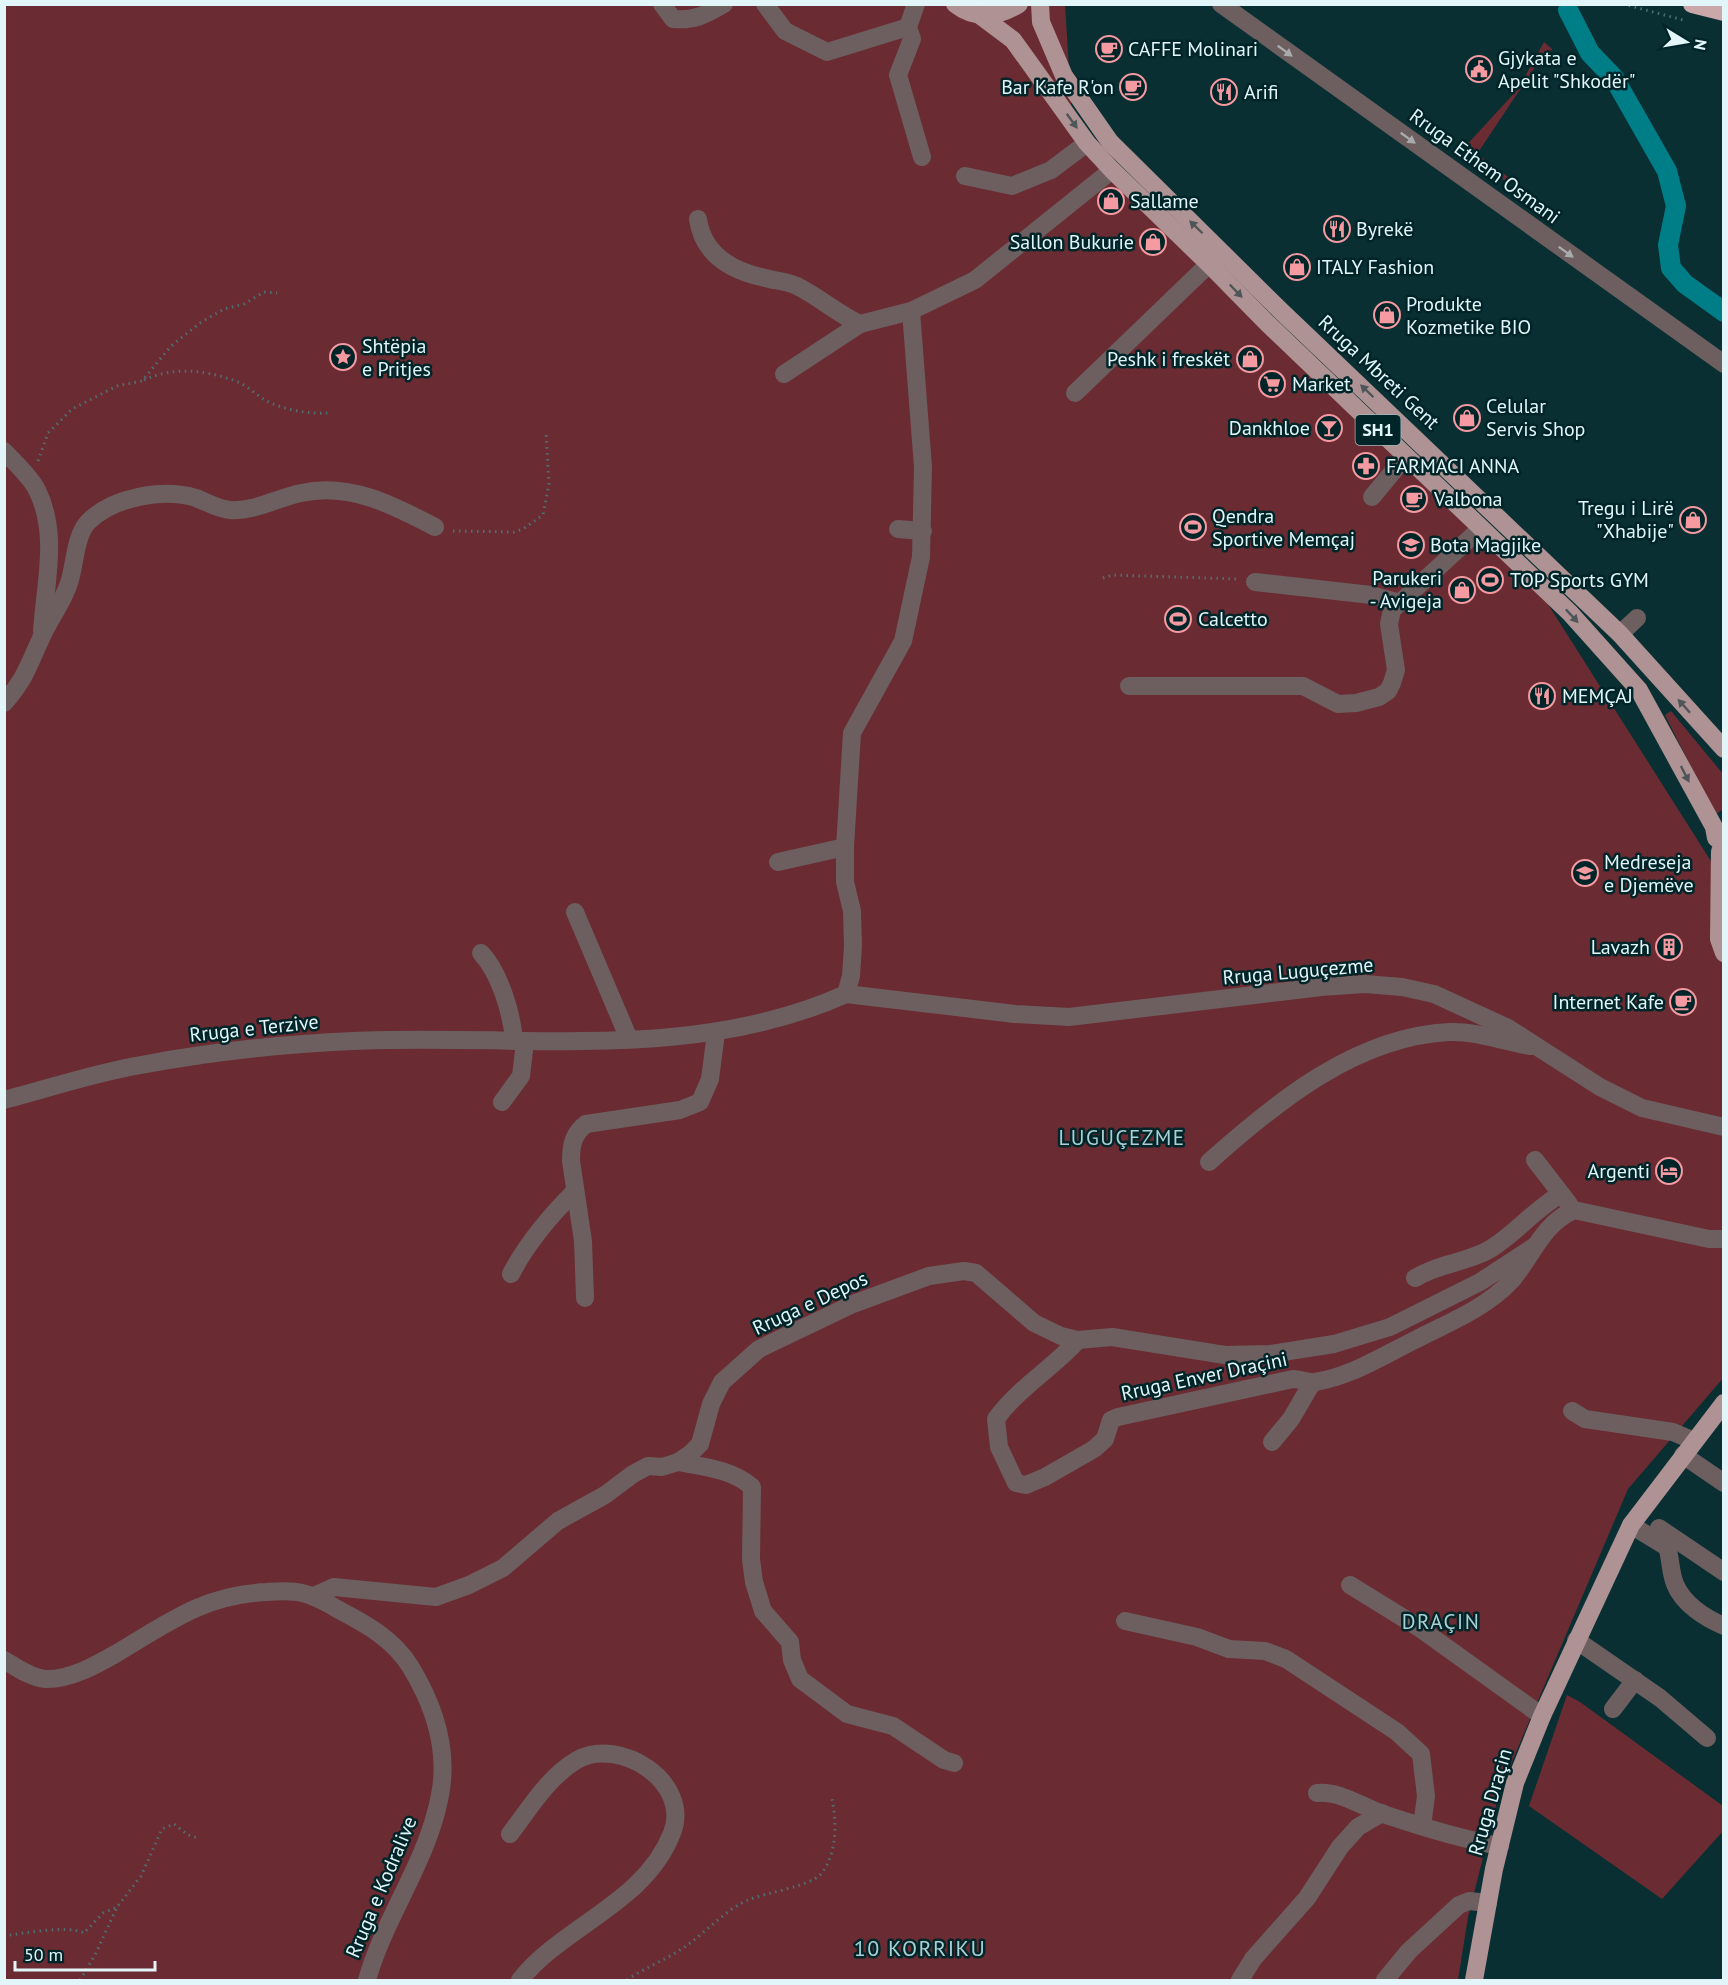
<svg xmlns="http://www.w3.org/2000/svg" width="1728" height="1985" font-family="'PT Sans',sans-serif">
  <rect width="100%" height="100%" fill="#0a2f33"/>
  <g fill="#6a2c32">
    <polygon points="4,5 1065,5 1073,132 1525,568 1721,877 1724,894 1724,1377 1628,1489 1500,1790 1468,1917 1458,1980 5,1980"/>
    <polygon points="1544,42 1552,49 1537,68 1535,67 1477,154 1511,179 1508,183 1462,150 1518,89"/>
    <polygon points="1671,711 1723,774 1723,809 1715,815 1665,715"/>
    <polygon points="1567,1695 1580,1702 1723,1806 1723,1831 1662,1899 1529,1806"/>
  </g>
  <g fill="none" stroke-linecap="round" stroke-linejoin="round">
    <polyline stroke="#007e88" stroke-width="20" points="1568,10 1590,53 1614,78 1667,171 1676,206 1668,245 1671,268 1685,284 1724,312"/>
    <g stroke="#506f73" stroke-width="3" stroke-dasharray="1.5 4.5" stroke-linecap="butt">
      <polyline points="1623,4 1683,20"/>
      <path d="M144,380C174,366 207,370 238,382C248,386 256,395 265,400C283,410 308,414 328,413"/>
      <polyline points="38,461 48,433 72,409 117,386 142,381 171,346 200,323 224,309 244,304 264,292 277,293"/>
      <polyline points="453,531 514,532 523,529 543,515 549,484 546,433"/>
      <polyline points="1103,578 1112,575 1238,579"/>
      <path d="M4,1936C24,1933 68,1925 84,1933L103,1913L115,1908"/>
      <polyline points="80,1980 95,1955 117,1907 141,1876 162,1829 174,1824 188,1835 198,1838"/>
      <path d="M627,1980C647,1966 671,1958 690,1943C709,1929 727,1909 748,1900C767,1892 809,1887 821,1874C837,1854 837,1823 832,1799"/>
    </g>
    <g stroke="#6d5e5f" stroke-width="18">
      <path d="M662,4L673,19C694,21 705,15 724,4"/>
      <polyline points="765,4 785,31 827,52 908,27"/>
      <polyline points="916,4 908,27 912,39 898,75 922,157"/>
      <polyline points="1221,4 1724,364"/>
      <polyline points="965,176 1012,186 1051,170 1087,143"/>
      <path d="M698,219C703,255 732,271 765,278C776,281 786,281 797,286C819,297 838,314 860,324"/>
      <polyline points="784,374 860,324 911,311 975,280 1112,170"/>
      <polyline points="1075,393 1209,264"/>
      <path d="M4,451C15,463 30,476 37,490C59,534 45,584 42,631"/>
      <polyline points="1372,497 1405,457"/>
      <polyline points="898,529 923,531"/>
      <polyline points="1255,582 1371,595 1400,603"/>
      <polyline points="1620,634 1637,618"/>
      <polyline points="1129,686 1303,686 1338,704 1356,703 1379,697 1388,691 1392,683 1396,670 1389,624 1392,610 1481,528"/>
      <path d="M4,703C26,678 29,664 42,636C50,618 63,602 69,583C75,565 75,536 88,522C113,497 163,488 196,498C207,502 217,509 230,510C254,512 277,498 301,493C349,482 393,505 435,527"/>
      <polyline points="778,862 845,847"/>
      <polyline points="575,912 629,1039"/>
      <path d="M481,953C500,973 512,1014 514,1041"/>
      <polyline points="846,994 1015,1014 1069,1017 1321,987 1365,984 1402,987 1434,994 1508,1028 1600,1087 1642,1108 1724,1127"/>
      <polyline points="846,994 851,976 853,946 852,911 845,882 845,847 852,733 903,641 921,557 923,467 911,311"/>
      <path d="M4,1100C50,1088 94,1073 141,1065C210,1052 282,1044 353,1041C517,1033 690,1064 846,994"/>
      <polyline points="502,1102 521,1076 525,1042"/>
      <polyline points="1535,1160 1569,1204"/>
      <path d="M1209,1162C1276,1102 1357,1036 1450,1032C1477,1031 1505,1042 1531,1046"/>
      <path d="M511,1274C527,1243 549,1217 574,1192"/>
      <path d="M1415,1278C1439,1263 1468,1263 1492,1248C1517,1232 1535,1209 1561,1194"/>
      <path d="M585,1298L583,1241L571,1161C571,1145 573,1134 586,1124L680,1110L700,1102L710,1079L716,1033"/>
      <path d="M1078,1340C1053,1368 1018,1388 996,1419L999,1447L1016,1483L1026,1485L1045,1477L1094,1449L1105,1439L1111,1420L1118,1417L1293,1379C1300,1379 1308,1383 1315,1382C1352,1376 1384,1355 1417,1339C1448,1323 1486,1308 1511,1281C1533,1256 1541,1225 1574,1210L1709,1239H1724"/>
      <polyline points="1572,1411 1585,1419 1673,1432 1694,1441"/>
      <polyline points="1272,1442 1291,1419 1312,1383"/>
      <polyline points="1683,1455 1724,1483"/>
      <path d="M678,1462C703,1467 732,1469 752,1487L751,1559L754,1582L763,1611L790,1642L792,1660L800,1679L847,1714L893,1726L944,1760L954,1763"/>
      <path d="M1631,1525L1667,1547C1671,1559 1670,1572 1675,1584C1683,1604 1705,1618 1724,1626"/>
      <polyline points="1659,1528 1724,1572"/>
      <polyline points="1350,1585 1418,1627 1542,1716"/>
      <polyline points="314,1596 334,1587 436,1597 469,1585 503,1568 558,1521 605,1495 633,1474 648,1466 662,1467 678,1462 690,1454 700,1444 711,1404 722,1382 759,1349 853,1304 929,1276 964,1271 976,1273 1034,1323 1061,1336 1078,1340 1112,1337 1225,1355 1270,1354 1334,1344 1390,1327 1480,1282 1535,1246"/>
      <polyline points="1125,1621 1197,1637 1229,1649 1265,1651 1286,1659 1397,1732 1421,1754 1426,1796 1422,1826"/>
      <polyline points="1576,1640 1660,1698 1707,1738"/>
      <path d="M4,1660C16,1667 31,1678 45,1679C70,1680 96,1665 117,1653C169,1622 204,1595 266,1592C278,1591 291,1590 302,1593C316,1596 327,1603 339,1610C366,1624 393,1639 410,1666C434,1705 449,1748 440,1795C428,1861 385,1916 367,1980"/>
      <polyline points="1613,1709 1635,1680"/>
      <path d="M1317,1793C1338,1790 1363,1807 1383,1814C1422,1827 1460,1839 1500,1846"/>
      <path d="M510,1834C529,1809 549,1776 577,1760C619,1736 692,1782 672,1833C645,1903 564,1925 520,1980"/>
      <polyline points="1240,1980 1253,1959 1307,1898 1340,1847 1358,1827 1382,1813"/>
      <polyline points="1385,1980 1409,1951 1459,1905 1469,1901 1488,1903"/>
    </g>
    <g stroke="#af9293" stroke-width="18">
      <path d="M955,4C975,20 998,17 1019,4"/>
      <polyline points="1040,4 1041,22 1064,76 1110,142 1281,311 1620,634 1724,749"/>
      <polyline points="981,16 1013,40 1087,143 1112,170 1209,264 1267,323 1570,613 1639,690 1714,827 1716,838"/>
      <polyline points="1720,851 1719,939 1724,953"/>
      <polyline points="1474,1980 1494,1869 1515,1783 1542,1716 1631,1525 1724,1403"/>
    </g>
    <polyline stroke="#caa7a8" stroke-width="18" points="1692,4 1724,12"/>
  </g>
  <defs><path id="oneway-solid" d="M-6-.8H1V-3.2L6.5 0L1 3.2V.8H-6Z" transform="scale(1.5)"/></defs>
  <g fill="#a8aaac">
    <use href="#oneway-solid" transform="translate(1285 51) rotate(36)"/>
    <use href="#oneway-solid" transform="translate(1408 138) rotate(36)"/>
    <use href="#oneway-solid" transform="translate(1566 252) rotate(36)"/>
  </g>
  <g fill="#4f5659">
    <use href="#oneway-solid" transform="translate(1072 121) rotate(54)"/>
    <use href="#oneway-solid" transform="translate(1196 227) rotate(-136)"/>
    <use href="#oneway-solid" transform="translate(1236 291) rotate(46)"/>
    <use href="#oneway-solid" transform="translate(1367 391) rotate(-136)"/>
    <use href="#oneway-solid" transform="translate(1572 616) rotate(47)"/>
    <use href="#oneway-solid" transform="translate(1684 706) rotate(-132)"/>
    <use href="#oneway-solid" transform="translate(1685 774) rotate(63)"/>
  </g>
  <defs>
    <symbol id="cafe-ring" viewBox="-11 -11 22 22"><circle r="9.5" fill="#002529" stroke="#f49aa0" stroke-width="1.5"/><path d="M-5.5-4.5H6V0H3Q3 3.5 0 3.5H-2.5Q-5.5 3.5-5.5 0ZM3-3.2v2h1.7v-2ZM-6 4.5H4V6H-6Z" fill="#f49aa0"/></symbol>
    <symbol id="civic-ring" viewBox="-11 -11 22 22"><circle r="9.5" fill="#002529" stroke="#f49aa0" stroke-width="1.5"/><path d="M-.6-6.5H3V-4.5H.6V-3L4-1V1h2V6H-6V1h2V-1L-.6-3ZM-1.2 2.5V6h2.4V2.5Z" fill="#f49aa0"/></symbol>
    <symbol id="restaurant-ring" viewBox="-11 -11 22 22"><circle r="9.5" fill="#002529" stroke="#f49aa0" stroke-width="1.5"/><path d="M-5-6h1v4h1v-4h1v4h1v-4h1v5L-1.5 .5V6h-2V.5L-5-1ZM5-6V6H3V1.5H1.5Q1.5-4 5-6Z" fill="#f49aa0"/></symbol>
    <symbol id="shop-ring" viewBox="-11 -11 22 22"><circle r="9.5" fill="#002529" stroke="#f49aa0" stroke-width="1.5"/><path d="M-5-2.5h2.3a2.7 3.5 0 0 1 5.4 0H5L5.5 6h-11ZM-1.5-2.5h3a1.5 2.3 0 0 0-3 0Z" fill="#f49aa0"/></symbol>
    <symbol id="sight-ring" viewBox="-11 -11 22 22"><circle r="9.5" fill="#002529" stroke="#f49aa0" stroke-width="1.5"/><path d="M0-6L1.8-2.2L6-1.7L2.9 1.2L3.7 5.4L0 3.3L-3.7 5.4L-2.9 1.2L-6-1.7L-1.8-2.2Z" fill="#f49aa0"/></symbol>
    <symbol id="supermarket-ring" viewBox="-11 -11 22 22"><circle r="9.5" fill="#002529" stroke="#f49aa0" stroke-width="1.5"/><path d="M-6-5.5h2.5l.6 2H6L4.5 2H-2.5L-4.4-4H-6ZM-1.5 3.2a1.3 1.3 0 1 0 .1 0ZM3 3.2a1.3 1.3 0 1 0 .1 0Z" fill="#f49aa0"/></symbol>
    <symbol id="bar-ring" viewBox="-11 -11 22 22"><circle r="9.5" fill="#002529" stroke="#f49aa0" stroke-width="1.5"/><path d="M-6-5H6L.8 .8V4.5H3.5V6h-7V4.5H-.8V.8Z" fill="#f49aa0"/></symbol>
    <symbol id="pharmacy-ring" viewBox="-11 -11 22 22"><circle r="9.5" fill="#002529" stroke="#f49aa0" stroke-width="1.5"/><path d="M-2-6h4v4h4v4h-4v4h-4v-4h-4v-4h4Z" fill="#f49aa0"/></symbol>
    <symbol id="stadium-ring" viewBox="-11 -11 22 22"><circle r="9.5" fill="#002529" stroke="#f49aa0" stroke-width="1.5"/><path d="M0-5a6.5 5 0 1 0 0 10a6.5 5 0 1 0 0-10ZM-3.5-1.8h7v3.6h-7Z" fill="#f49aa0"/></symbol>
    <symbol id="school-ring" viewBox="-11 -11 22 22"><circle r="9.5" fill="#002529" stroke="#f49aa0" stroke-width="1.5"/><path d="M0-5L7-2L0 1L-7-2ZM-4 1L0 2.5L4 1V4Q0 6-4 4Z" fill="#f49aa0"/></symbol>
    <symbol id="university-ring" viewBox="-11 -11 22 22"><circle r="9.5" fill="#002529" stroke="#f49aa0" stroke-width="1.5"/><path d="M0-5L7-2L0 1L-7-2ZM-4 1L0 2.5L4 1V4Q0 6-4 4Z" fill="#f49aa0"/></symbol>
    <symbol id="building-ring" viewBox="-11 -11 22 22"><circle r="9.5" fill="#002529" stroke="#f49aa0" stroke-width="1.5"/><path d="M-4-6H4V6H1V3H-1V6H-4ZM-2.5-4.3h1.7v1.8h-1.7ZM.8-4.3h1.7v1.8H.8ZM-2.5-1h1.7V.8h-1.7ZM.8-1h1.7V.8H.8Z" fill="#f49aa0"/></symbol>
    <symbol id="hotel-ring" viewBox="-11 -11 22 22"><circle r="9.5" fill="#002529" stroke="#f49aa0" stroke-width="1.5"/><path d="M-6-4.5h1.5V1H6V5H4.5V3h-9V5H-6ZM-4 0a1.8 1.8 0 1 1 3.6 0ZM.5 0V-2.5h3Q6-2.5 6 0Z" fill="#f49aa0"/></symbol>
  </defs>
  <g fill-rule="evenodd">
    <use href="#cafe-ring" x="1094" y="34" width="30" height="30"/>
    <use href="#civic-ring" x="1464" y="54" width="30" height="30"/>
    <use href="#cafe-ring" x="1118" y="72" width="30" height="30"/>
    <use href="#restaurant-ring" x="1209" y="77" width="30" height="30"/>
    <use href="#shop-ring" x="1096" y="186" width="30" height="30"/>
    <use href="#restaurant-ring" x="1322" y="214" width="30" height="30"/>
    <use href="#shop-ring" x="1138" y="227" width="30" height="30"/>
    <use href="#shop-ring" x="1282" y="252" width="30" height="30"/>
    <use href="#shop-ring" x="1372" y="300" width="30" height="30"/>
    <use href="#sight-ring" x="328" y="342" width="30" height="30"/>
    <use href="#shop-ring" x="1235" y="344" width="30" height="30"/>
    <use href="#supermarket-ring" x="1257" y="369" width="30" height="30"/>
    <use href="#shop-ring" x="1452" y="403" width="30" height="30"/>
    <use href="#bar-ring" x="1314" y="413" width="30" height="30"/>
    <use href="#pharmacy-ring" x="1351" y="451" width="30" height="30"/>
    <use href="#cafe-ring" x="1399" y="484" width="30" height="30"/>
    <use href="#shop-ring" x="1678" y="505" width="30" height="30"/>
    <use href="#stadium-ring" x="1178" y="512" width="30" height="30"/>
    <use href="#school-ring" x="1396" y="530" width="30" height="30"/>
    <use href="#stadium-ring" x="1475" y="565" width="30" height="30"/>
    <use href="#shop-ring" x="1447" y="575" width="30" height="30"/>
    <use href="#stadium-ring" x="1163" y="604" width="30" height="30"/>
    <use href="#restaurant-ring" x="1527" y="681" width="30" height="30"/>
    <use href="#university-ring" x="1570" y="858" width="30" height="30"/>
    <use href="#building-ring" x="1654" y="932" width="30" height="30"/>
    <use href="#cafe-ring" x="1668" y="987" width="30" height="30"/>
    <use href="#hotel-ring" x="1654" y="1156" width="30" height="30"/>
  </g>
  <g text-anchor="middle" stroke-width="5" stroke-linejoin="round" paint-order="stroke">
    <rect fill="#002529" stroke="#9eb7ba" stroke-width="1.5" x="1355.5" y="415" width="45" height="30" rx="4.5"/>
    <g font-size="18" font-weight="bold" fill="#e2f5f8">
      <text x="1378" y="436">SH1</text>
    </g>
    <g font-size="20" fill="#e2f5f8" stroke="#002529" text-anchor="start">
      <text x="1128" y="56">CAFFE Molinari</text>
      <text x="1498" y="65">Gjykata e<tspan x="1498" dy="23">Apelit "Shkodër"</tspan></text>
      <text x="1114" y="94" text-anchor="end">Bar Kafe R'on</text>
      <text x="1244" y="99">Arifi</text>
      <text x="1130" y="208">Sallame</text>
      <text x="1356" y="236">Byrekë</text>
      <text x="1134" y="249" text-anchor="end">Sallon Bukurie</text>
      <text x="1316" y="274">ITALY Fashion</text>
      <text x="1406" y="311">Produkte<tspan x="1406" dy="23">Kozmetike BIO</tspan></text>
      <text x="362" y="353">Shtëpia<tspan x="362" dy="23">e Pritjes</tspan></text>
      <text x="1230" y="366" text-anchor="end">Peshk i freskët</text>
      <text x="1292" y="391">Market</text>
      <text x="1486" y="413">Celular<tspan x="1486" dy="23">Servis Shop</tspan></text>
      <text x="1310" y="435" text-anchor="end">Dankhloe</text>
      <text x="1386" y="473">FARMACI ANNA</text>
      <text x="1434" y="506">Valbona</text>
      <text x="1674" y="515" text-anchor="end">Tregu i Lirë<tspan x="1674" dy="23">"Xhabije"</tspan></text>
      <text x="1212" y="523">Qendra<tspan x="1212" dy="23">Sportive Memçaj</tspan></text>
      <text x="1430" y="552">Bota Magjike</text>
      <text x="1442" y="585" text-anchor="end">Parukeri<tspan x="1442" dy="23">- Avigeja</tspan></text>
      <text x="1510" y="587">TOP Sports GYM</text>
      <text x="1198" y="626">Calcetto</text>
      <text x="1562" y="703">MEMÇAJ</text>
      <text x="1604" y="869">Medreseja<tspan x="1604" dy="23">e Djemëve</tspan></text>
      <text x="1650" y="954" text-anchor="end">Lavazh</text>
      <text x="1664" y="1009" text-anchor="end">Internet Kafe</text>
      <text x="1650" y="1178" text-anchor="end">Argenti</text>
    </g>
    <g font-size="20" fill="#e2f5f8" stroke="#002529">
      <text transform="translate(1485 166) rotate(36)" y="7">Rruga Ethem Osmani</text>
      <text transform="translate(1379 372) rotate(43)" y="7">Rruga Mbreti Gent</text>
      <text transform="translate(1298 971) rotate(-5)" y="7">Rruga Luguçezme</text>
      <text transform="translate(254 1028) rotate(-6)" y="7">Rruga e Terzive</text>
      <text transform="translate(810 1303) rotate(-25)" y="7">Rruga e Depos</text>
      <text transform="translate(1204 1376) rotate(-12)" y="7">Rruga Enver Draçini</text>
      <text transform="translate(1490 1802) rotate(-74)" y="7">Rruga Draçin</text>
      <text transform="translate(381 1887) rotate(-67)" y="7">Rruga e Kodralive</text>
    </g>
    <g font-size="21" letter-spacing="1.5" fill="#a9d0d4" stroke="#002529">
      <text x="1122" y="1145">LUGUÇEZME</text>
      <text x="1441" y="1629">DRAÇIN</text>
    </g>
    <g font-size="22" letter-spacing="1.5" fill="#a9d0d4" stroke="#002529">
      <text x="920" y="1956">10 KORRIKU</text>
    </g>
  </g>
  <rect width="1728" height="1985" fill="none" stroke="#e2f5f8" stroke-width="12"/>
  <g transform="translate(1686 42) rotate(101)" stroke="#002529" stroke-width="4.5" paint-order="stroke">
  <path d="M0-4.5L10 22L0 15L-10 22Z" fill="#e2f5f8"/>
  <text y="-9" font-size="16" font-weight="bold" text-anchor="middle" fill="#e2f5f8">N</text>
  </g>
  <path d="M15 1961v9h140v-9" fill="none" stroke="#e2f5f8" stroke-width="3"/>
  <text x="24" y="1961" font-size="18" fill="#e2f5f8" stroke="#002529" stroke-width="4.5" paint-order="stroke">50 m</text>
</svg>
